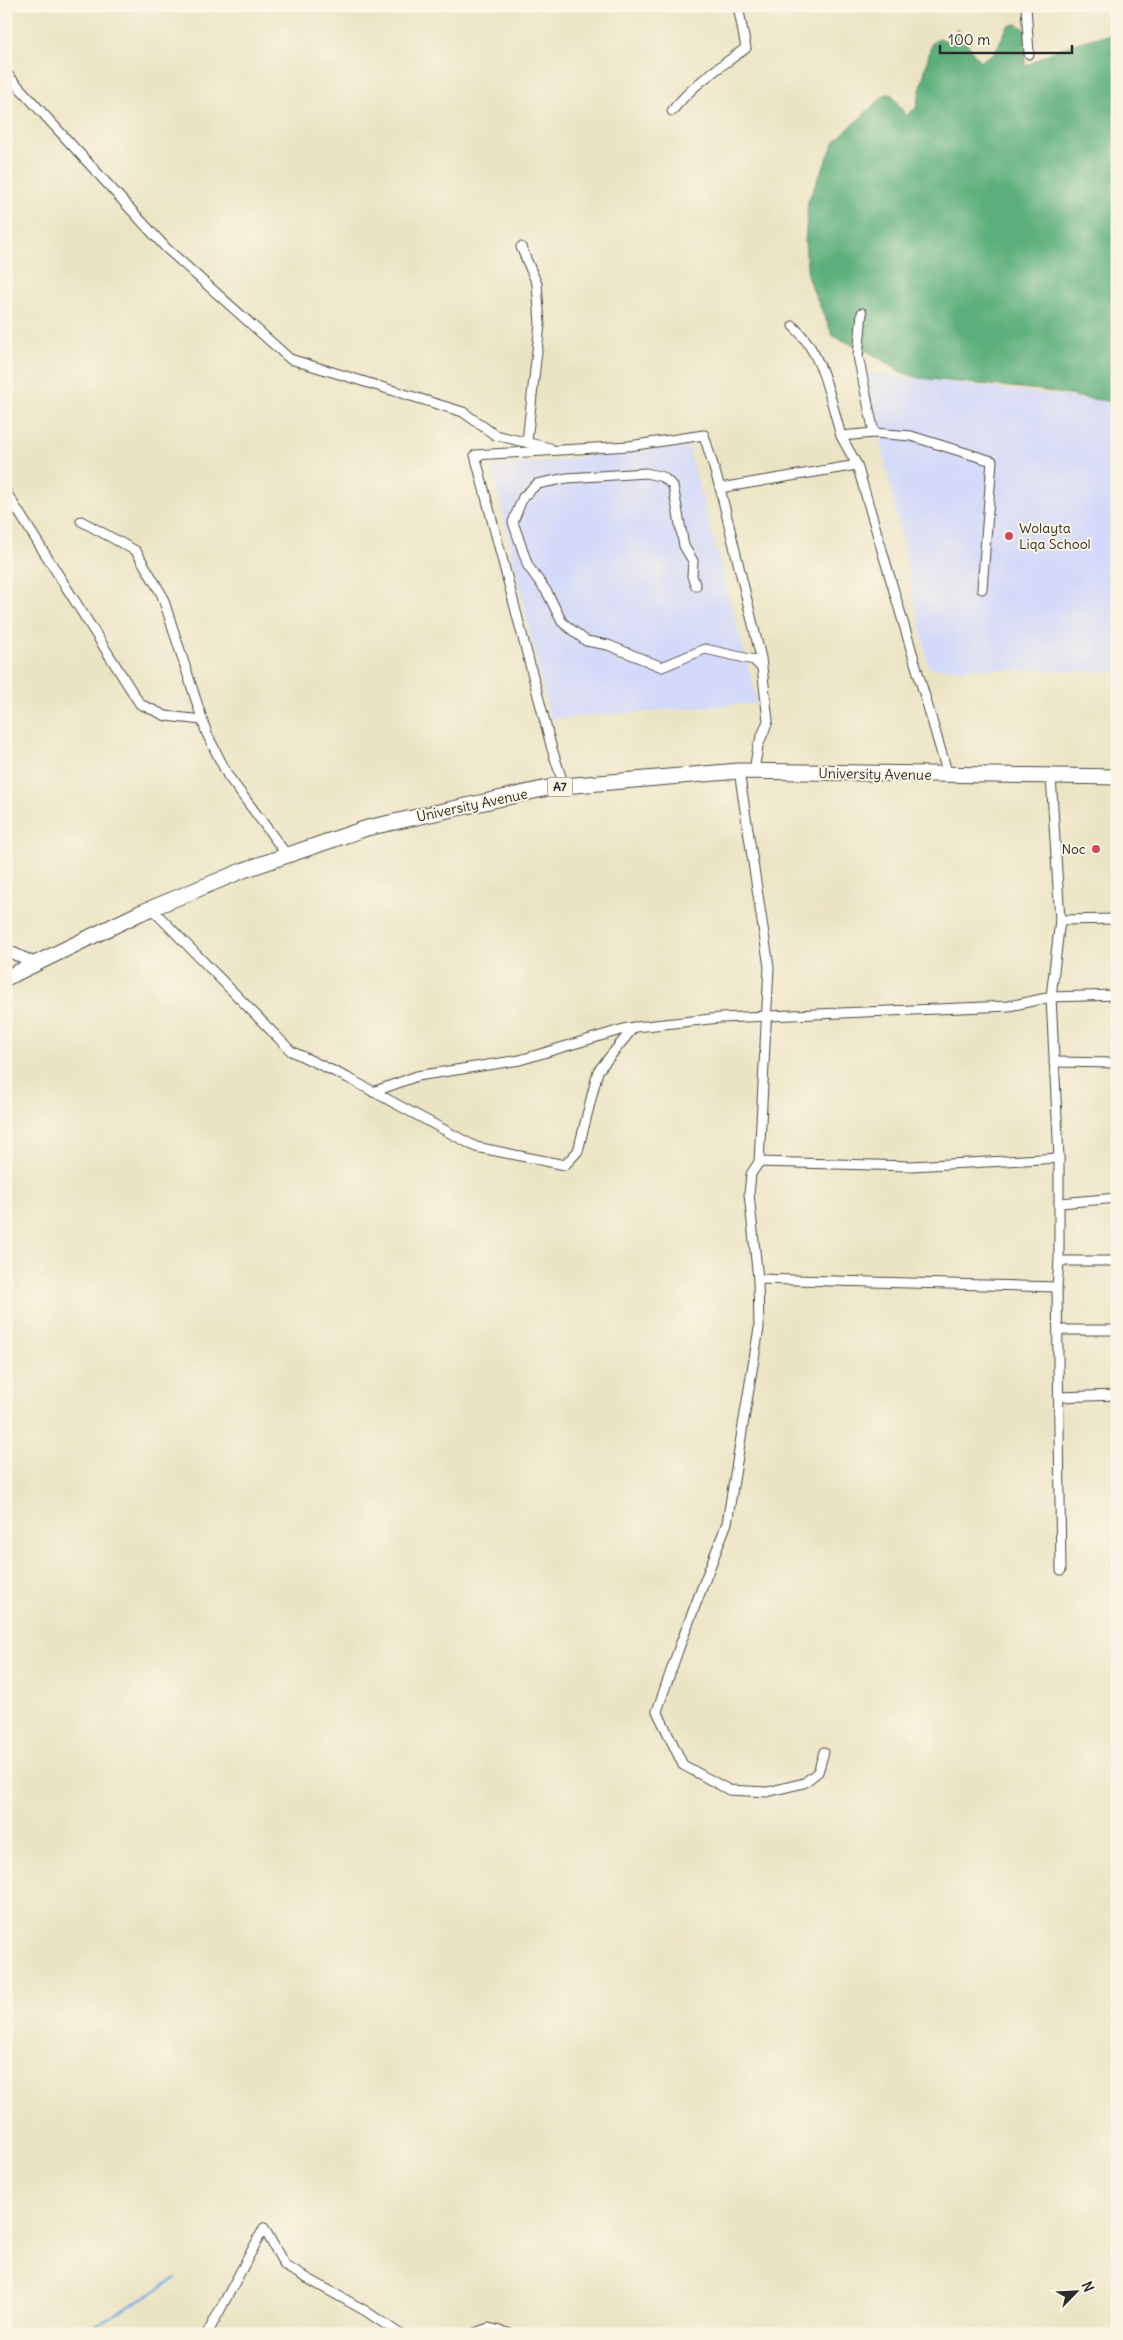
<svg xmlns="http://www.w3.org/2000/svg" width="1123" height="2340" font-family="Delius,sans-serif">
  <rect width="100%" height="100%" fill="#fcf5e5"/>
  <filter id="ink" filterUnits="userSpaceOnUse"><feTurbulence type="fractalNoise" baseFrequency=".02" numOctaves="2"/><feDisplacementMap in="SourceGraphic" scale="10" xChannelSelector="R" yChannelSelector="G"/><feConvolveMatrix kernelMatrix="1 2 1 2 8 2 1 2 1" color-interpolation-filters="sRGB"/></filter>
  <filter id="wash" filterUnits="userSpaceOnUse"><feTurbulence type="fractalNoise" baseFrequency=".0096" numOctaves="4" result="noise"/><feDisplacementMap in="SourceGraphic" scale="20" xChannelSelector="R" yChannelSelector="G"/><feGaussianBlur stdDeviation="1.12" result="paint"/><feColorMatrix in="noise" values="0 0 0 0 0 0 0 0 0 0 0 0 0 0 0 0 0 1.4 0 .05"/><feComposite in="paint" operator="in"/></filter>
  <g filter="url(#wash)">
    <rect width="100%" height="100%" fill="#ebe4c4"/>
    <g fill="#d3d9f9">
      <polygon points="866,372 1117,403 1117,672 929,668"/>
      <polygon points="688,446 758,703 550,719 492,467"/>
    </g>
    <path fill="#5caf7b" stroke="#446d53" d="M1017,24L1025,29V67C1052,49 1085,38 1117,34V402L1090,399L1041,390L918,378L901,372L869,352L833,336L808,279L805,242L808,201L835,141L886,94L892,95L906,116L916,108L930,49L932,43L939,38L947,41L951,39L957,29L980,62L995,52L1008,26Z"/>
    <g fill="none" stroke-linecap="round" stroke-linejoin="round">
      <polyline stroke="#75aae2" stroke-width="2.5" points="83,2334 176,2278"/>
    </g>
  </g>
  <g filter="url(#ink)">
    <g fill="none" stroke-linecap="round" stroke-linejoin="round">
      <defs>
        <g id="street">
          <polyline points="1026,6 1029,54"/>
          <polyline points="6,73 166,248 290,359 463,412 495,435 550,448"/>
          <path d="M672,111C693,84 720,67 746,48L738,6"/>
          <polyline points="521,247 537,284 540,324 527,441"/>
          <path d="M793,326C823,353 830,398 841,436"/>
          <polyline points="874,433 911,436 992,461 982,589"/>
          <polyline points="857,465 841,436 874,433 858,356 862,313"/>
          <polyline points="720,488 857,465 948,775"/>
          <polyline points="6,492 140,704 166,716 202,720"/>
          <polyline points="81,521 136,551 162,595 207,734 228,776 287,855"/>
          <polyline points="696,586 692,576 693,561 684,546 673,486 663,477 646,473 567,478 537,484 523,497 513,522 528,566 547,592 562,622 586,641 608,645 662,667 705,649 754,660 761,667"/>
          <polyline points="739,771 769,967 759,1162 751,1174 749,1194 758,1279 759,1328 727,1523 680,1645 657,1711 683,1765 729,1790 767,1792 804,1783 818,1772 824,1752"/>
          <polyline points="1051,776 1060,920 1051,997 1059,1158 1059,1261 1057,1287 1061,1570"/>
          <polyline points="564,786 552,749 475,455 629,446 704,435 720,488 761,658 768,721 758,746 754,771"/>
          <polyline points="151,908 291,1051 348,1078 476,1147 565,1165 578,1151 598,1071 634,1027"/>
          <polyline points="1060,920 1117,919"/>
          <polyline points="1054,1062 1117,1063"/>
          <polyline points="373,1092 417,1076 520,1060 627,1028 720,1018 1009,1006 1051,997 1117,995"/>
          <polyline points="759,1162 911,1166 1059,1158"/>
          <polyline points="1060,1203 1117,1198"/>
          <polyline points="1059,1261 1117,1261"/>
          <polyline points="758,1279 1057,1287"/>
          <polyline points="1059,1330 1117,1330"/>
          <polyline points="1058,1397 1117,1395"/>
          <polyline points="264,2228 285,2266 364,2310 400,2334"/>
          <polyline points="207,2334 264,2228"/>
          <polyline points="472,2334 489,2328 511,2334"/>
        </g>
        <polyline id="secondary" points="6,950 34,963"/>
        <polyline id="highway" points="6,978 140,913 244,870 367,828 552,787 739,771 1117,777"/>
      </defs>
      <use href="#street" stroke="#484742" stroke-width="11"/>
      <use href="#secondary" stroke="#484742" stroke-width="13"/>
      <use href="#highway" stroke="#484742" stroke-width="17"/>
      <use href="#street" stroke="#fff" stroke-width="9"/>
      <use href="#secondary" stroke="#fff" stroke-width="11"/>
      <use href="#highway" stroke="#fff" stroke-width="15"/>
    </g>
  </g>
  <g fill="#d1495b" stroke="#fcf5e5" stroke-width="2">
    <circle cx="1009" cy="536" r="5"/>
    <circle cx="1096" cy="849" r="5"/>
  </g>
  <g text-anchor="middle" stroke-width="4" stroke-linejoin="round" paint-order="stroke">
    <rect fill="#fcf5e5" stroke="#6a6863" stroke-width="1" x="547.5" y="777.5" width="25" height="19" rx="4"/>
    <g font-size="12" font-weight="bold" fill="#2b2b2b">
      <text x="560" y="791">A7</text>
    </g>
    <g font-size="14" fill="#2b2b2b" stroke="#fcf5e5" text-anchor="start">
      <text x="1019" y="533">Wolayta<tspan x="1019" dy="16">Liqa School</tspan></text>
      <text x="1086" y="854" text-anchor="end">Noc</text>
    </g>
    <g font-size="14" fill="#2b2b2b" stroke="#fcf5e5">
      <text transform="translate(875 774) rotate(1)" y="5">University Avenue</text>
      <text transform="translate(472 805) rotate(-12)" y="5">University Avenue</text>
    </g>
  </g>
  <rect width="1123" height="2340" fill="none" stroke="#fcf5e5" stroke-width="25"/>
  <g transform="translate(1076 2292) rotate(66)" stroke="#fcf5e5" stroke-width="4" paint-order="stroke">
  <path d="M0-4L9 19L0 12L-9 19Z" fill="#2b2b2b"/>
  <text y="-8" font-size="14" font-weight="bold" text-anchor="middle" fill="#2b2b2b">N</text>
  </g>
  <path d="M940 45v8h132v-8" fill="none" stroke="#2b2b2b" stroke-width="2.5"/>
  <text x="948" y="45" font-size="15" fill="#2b2b2b" stroke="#fcf5e5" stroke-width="4" paint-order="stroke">100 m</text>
</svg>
